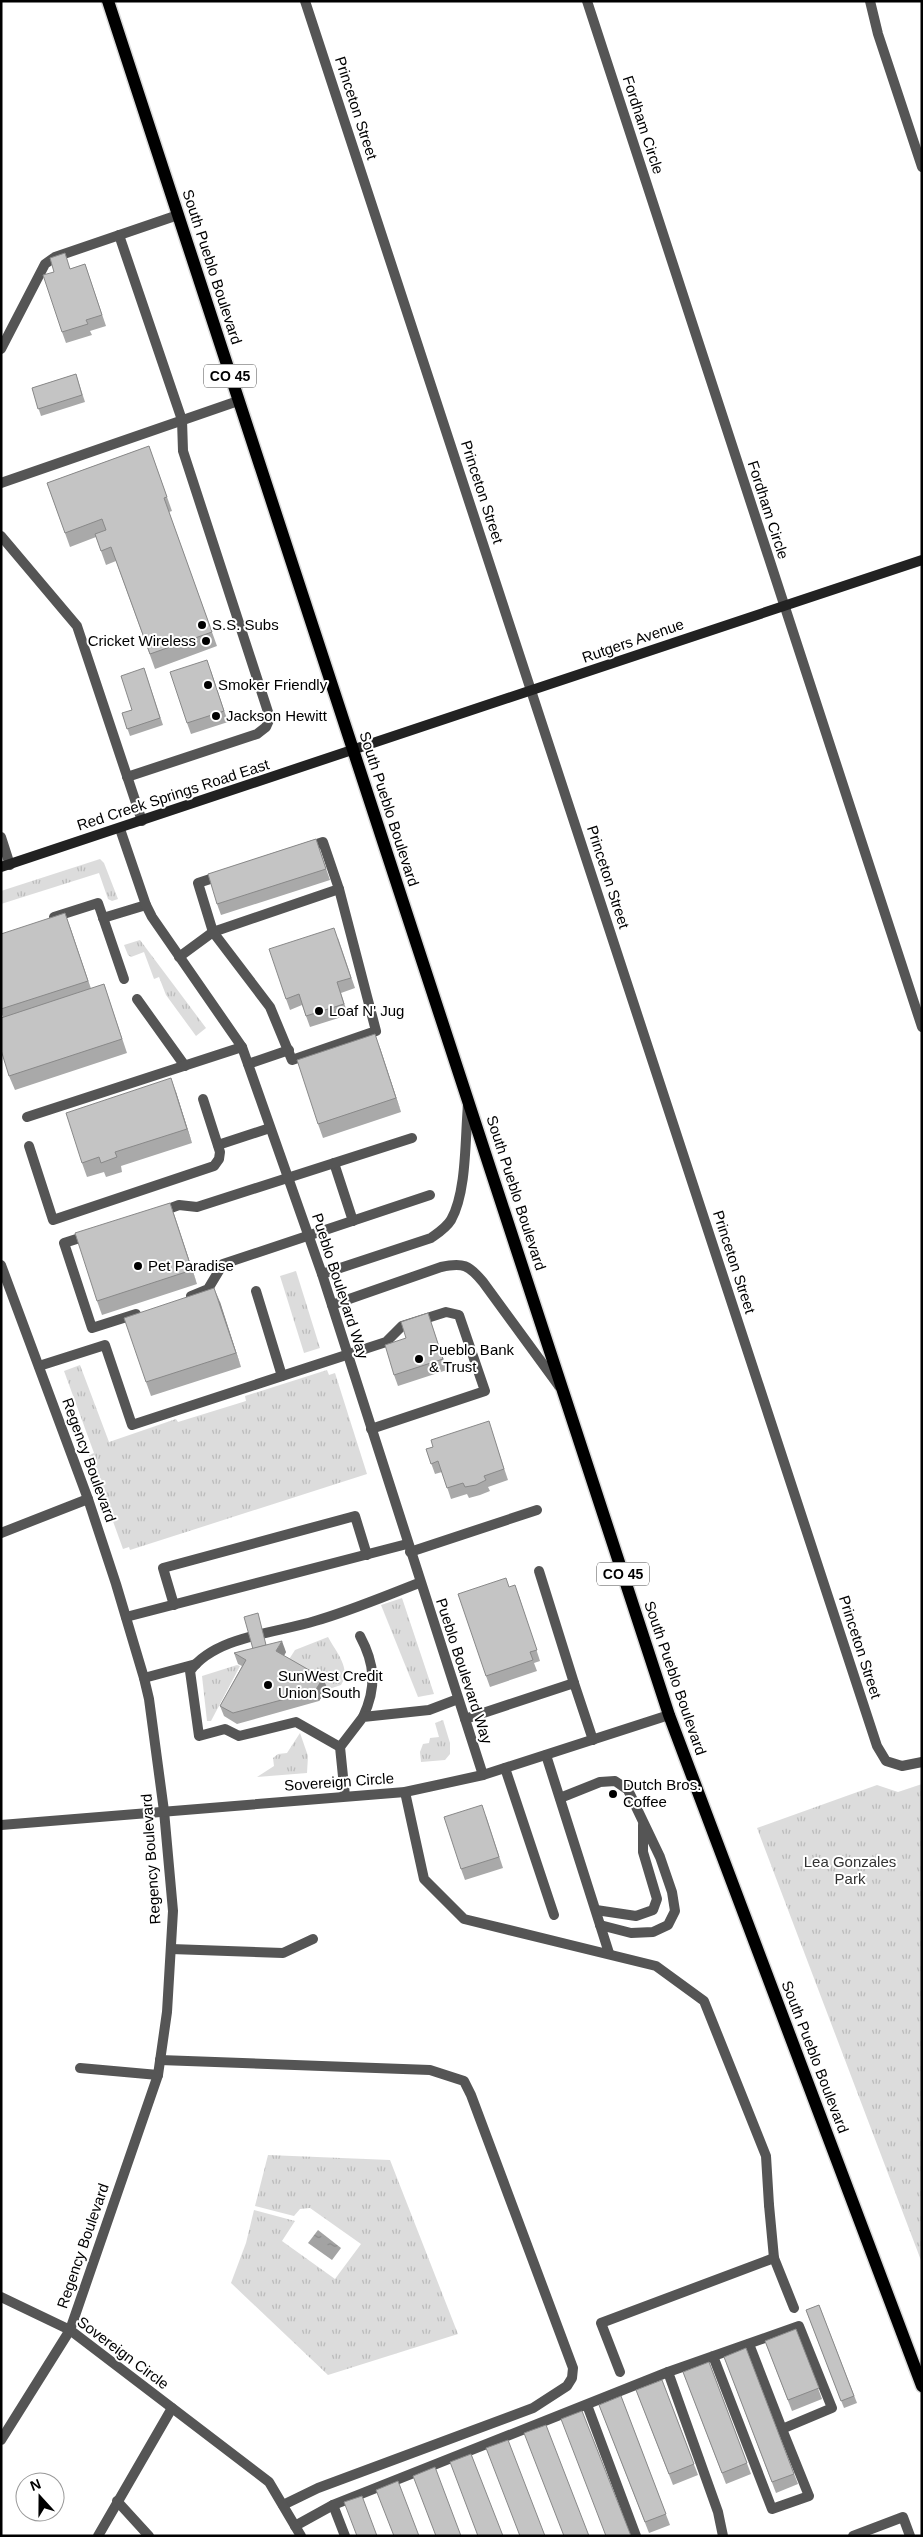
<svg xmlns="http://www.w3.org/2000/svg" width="923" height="2537" font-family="Arial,sans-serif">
  <defs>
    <pattern id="grass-tufts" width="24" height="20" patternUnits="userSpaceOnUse" patternTransform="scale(1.25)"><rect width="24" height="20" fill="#dcdcdc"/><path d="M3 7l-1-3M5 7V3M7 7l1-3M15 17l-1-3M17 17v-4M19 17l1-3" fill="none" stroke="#bbb"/></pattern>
    <pattern id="water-ripples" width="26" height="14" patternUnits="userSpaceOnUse" patternTransform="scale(1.25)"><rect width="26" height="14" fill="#a3a3a3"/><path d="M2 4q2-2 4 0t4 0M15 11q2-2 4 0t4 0" fill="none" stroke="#8b8b8b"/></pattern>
  </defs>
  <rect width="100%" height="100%" fill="#fff"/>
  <g fill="url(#grass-tufts)">
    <polygon points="100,859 104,863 118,899 112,901 108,899 99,873 1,904 1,891"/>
    <polygon points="140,940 206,1028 196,1036 166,995 159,977 154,979 144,952 131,957 128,955 124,945"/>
    <polygon points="296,1271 320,1348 304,1353 280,1276"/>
    <polygon points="80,1365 109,1442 176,1419 178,1422 246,1401 245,1396 327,1370 329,1375 335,1373 367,1474 130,1550 129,1547 123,1549 89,1455 94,1453 64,1371"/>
    <polygon points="402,1598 434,1694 418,1697 381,1605"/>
    <path d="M328,1637C336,1652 352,1669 341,1685L329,1689L286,1664L295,1650Z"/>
    <polygon points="237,1665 240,1666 211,1721 207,1721 202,1676"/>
    <polygon points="443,1720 450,1743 450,1754 445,1760 421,1762 420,1752 423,1744 429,1743 430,1738 439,1737 435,1723"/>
    <polygon points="300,1733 308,1756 307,1773 257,1777 274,1766 273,1758 278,1754 287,1753"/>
    <polygon points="922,1784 922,2263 757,1828 877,1785 898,1792"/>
    <polygon points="268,2155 390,2160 458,2334 328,2375 231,2283 246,2243 254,2210 295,2221 282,2241 335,2279 361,2244 310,2208 300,2209 294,2216 255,2206"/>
  </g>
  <polygon fill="url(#water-ripples)" points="318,2230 341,2248 332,2260 308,2243"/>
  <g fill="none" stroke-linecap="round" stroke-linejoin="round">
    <defs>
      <polyline id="primary" points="108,1 669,1715 922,2386"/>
    </defs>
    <use href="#primary" stroke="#dbdbdb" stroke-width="15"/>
    <g stroke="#555" stroke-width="10">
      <polyline points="119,235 182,420 183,451 270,718 266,727 257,734 127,777"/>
      <polyline points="1,349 45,264 55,257 178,215"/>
      <polyline points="1,483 238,401"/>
      <polyline points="1,536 77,626 142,821"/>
      <polygon points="323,842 339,889 213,932 198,883"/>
      <polyline points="54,917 98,903 124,979"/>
      <polyline points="103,918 146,905"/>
      <polyline points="179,957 213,932 270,1007 292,1060 376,1031 339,889"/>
      <polyline points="137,999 185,1066"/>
      <polyline points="248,1064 289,1050"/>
      <polyline points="27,1117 242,1047"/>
      <polyline points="218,1145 270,1128"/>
      <polyline points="29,1146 53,1220 214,1166 219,1159 220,1152 203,1099"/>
      <polyline points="334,1163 353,1221"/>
      <polyline points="160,1212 179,1205 197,1207 412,1138"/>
      <polyline points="89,1235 64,1243 92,1328 136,1314"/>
      <polyline points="256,1291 282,1376"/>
      <polyline points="191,1296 208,1289 223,1264 430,1195"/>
      <polyline points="39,1366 105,1345 132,1425 386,1342 402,1326 446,1312 459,1315 485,1391 371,1429"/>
      <polyline points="410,1552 537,1510"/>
      <polyline points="539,1571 574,1683"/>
      <polyline points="174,1605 163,1568 355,1516 367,1555"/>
      <polyline points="126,1617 407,1544"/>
      <path d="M360,1636C375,1664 377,1687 363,1717"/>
      <polyline points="144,1678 196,1664"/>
      <polyline points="465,1719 574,1683 593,1740"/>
      <polyline points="340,1747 363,1717 429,1710 458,1699"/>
      <polyline points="546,1755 609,1953"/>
      <polyline points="505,1768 554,1915"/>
      <path d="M345,1796L340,1747L296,1722L239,1736L225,1729L199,1736L190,1671C215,1636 277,1633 315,1621C350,1611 385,1596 419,1583"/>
      <polyline points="560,1798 600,1782 615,1781 628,1790 660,1857 672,1892 675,1911 668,1925 653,1932 631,1933 600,1925"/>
      <polyline points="596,1910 636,1916 653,1910 657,1899 643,1852 643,1825"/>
      <polyline points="171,1949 283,1953 313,1939"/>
      <polyline points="160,2060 430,2070 464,2081 471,2095 573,2368 572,2378 567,2386 533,2408 318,2488 283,2505"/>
      <polyline points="769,2205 774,2258"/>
      <polyline points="749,2344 782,2429"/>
      <polyline points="713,2356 772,2509 809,2496 782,2429 832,2408 799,2326 668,2372 718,2512 723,2536"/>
      <polyline points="620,2372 601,2323 774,2258 794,2308"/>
      <polyline points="587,2405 636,2536"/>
      <polyline points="333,2505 345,2536"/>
      <polyline points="295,2526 333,2505 668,2372"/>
      <polyline points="853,2536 903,2517 910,2536"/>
    </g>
    <g stroke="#555" stroke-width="10">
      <polyline points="305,1 877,1746 886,1761 902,1766 922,1762"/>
      <polyline points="587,1 922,1027"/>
      <polyline points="870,1 878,34 922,167"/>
      <polyline points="120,829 146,905 152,917 242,1047 322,1274 483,1775"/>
      <polyline points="1,837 10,865"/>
      <polyline points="1,1265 88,1499 116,1584 144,1678 149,1699 164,1811 173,1911 167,2012 158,2075 70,2330 1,2440"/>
      <path d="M322,1274L431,1238C438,1233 446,1228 451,1220C467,1192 465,1137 468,1105"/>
      <path d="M332,1305L441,1267C463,1262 469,1265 483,1282L559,1386"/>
      <polyline points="1,1533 88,1499"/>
      <polyline points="405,1792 424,1879 464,1919 656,1966 704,2001 766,2156 769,2205"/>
      <polyline points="1,1825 405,1792 483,1775 669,1715"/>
      <polyline points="80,2068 158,2075"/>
      <polyline points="1,2297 70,2330 269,2482 301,2536"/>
      <polyline points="117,2501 149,2536"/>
      <polyline points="98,2536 172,2408"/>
    </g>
    <polyline stroke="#222" stroke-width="10" points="1,867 922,560"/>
    <use href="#primary" stroke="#000" stroke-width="12"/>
  </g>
  <g fill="#a9a9a9">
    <polygon points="85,264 106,326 90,331 92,335 66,343 62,332 70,269"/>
    <polygon points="76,374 85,402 41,416 32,388"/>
    <polygon points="149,446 172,511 169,512 217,646 155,669 116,561 106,565 96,537 70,547 47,483"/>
    <polygon points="144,668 163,725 130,736 122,713 132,710"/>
    <polygon points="211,671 228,722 191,734 187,723"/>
    <polygon points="316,839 330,880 221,915 217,904"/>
    <polygon points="70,927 91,989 104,984 127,1053 15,1090 9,1076 3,1017 1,1012 1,934"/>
    <polygon points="338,938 355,988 341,993 348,1015 310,1027 302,1005 290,1010 286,999"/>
    <polygon points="380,1048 401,1112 323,1138 318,1124"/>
    <polygon points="176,1092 192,1143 121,1166 122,1172 106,1177 104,1172 87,1177 82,1163"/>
    <polygon points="170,1203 197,1284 102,1315 97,1301"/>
    <polygon points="220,1302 241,1367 151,1396 146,1382"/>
    <polygon points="428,1313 447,1370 398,1386 394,1375 406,1338"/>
    <polygon points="492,1432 508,1480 488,1487 490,1491 480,1495 469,1498 467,1494 451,1499 442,1472 435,1474 426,1449"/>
    <polygon points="509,1587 519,1596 540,1661 534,1663 537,1671 490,1687 486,1676"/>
    <polygon points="267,1645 286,1652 284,1656 323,1678 327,1688 319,1701 237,1724 224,1716 220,1706 242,1666 238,1664 234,1653"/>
    <polygon points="486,1816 503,1868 465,1880 461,1869"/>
    <polygon points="819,2305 857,2403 844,2408 806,2310"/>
    <polygon points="796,2329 822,2399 792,2411 765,2341"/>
    <polygon points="746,2348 798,2484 776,2493 724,2357"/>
    <polygon points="709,2362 751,2474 726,2484 683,2372"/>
    <polygon points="662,2380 698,2475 673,2485 636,2390"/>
    <polygon points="621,2396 670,2525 649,2533 599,2405"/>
  </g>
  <g fill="#898989">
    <polygon points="65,913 70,927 93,995 88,981"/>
    <polygon points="375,1034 380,1048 401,1112 396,1098"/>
    <polygon points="171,1078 176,1092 192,1143 187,1129"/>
    <polygon points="170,1203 175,1217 197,1284 192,1270"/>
    <polygon points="214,1288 220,1302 241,1367 236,1353"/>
    <polygon points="282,1641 286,1652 280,1662 276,1651"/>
    <polygon points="323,1678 327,1688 319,1701 315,1691"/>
  </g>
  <g fill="#c4c4c4" stroke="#898989">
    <polygon points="65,253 70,269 85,264 102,315 86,320 88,324 62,332 43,275 54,272 50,258"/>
    <polygon points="76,374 82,395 38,409 32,388"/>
    <polygon points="149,446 167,497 164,498 212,632 150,654 111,547 101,551 95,534 106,530 102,519 65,533 47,483"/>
    <polygon points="207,660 224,711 187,723 170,672"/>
    <polygon points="144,668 160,718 127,729 122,713 132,710 121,676"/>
    <polygon points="316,839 326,869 217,904 208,874"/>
    <polygon points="65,913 88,981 1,1009 1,934"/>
    <polygon points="334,928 351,978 337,982 344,1004 306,1016 299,994 286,999 269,949"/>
    <polygon points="104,984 122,1039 9,1076 1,1050 1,1018"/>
    <polygon points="375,1034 396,1098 318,1124 297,1060"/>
    <polygon points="171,1078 187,1129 115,1152 117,1157 101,1163 99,1157 82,1163 66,1113"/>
    <polygon points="170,1203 192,1270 97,1301 75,1233"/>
    <polygon points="214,1288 236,1353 146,1382 124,1318"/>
    <polygon points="428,1313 443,1359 394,1375 385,1345 406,1338 401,1322"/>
    <polygon points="489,1421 504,1469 484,1476 486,1480 476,1485 465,1487 463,1483 447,1488 438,1461 431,1464 426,1449 433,1447 431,1440"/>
    <polygon points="506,1578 509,1587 515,1585 537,1650 530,1652 533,1660 486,1676 458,1594"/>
    <polygon points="258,1613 266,1645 253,1649 244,1617"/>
    <polygon points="282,1641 276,1651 323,1678 315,1691 233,1713 220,1706 246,1660 234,1653"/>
    <polygon points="482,1805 499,1857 461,1869 444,1817"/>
    <polygon points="819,2305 854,2396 841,2401 806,2310"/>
    <polygon points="796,2329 819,2388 788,2400 765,2341"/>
    <polygon points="746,2348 794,2474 772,2482 724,2357"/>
    <polygon points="709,2362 747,2463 722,2473 683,2372"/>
    <polygon points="662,2380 694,2464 669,2474 636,2390"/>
    <polygon points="621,2396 666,2514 645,2522 599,2405"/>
    <polygon points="582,2411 631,2536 606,2536 561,2419"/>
    <polygon points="546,2425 589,2536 564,2536 524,2433"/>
    <polygon points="508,2440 545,2536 520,2536 486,2448"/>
    <polygon points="471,2454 503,2536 478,2536 450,2462"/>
    <polygon points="435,2467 461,2536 436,2536 413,2476"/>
    <polygon points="398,2481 419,2536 394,2536 376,2490"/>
    <polygon points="362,2496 377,2536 357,2536 344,2502"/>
  </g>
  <g fill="#000" stroke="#fff" stroke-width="2">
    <circle cx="202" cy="625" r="5"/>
    <circle cx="206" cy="641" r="5"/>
    <circle cx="208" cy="685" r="5"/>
    <circle cx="216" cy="716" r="5"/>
    <circle cx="319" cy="1011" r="5"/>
    <circle cx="138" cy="1266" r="5"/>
    <circle cx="419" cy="1359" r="5"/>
    <circle cx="268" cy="1685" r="5"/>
    <circle cx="613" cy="1794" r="5"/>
  </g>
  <g text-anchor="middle" stroke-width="4" stroke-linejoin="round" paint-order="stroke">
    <g fill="#fff" stroke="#4c4c4c" stroke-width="1">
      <rect x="204" y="364.5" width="52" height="23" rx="4"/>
      <rect x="597" y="1562.5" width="52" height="23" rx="4"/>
    </g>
    <g font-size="14" font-weight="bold" fill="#000">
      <text x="230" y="381">CO 45</text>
      <text x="623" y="1579">CO 45</text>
    </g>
    <g font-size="15" fill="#000" stroke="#fff">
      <text transform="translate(356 108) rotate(72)" y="5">Princeton Street</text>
      <text transform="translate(643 125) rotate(72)" y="5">Fordham Circle</text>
      <text transform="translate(212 267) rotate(72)" y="5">South Pueblo Boulevard</text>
      <text transform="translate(482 492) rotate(72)" y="5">Princeton Street</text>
      <text transform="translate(768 510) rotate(72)" y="5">Fordham Circle</text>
      <text transform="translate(633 641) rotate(-19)" y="5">Rutgers Avenue</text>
      <text transform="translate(173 795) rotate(-18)" y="5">Red Creek Springs Road East</text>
      <text transform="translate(389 809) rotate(72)" y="5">South Pueblo Boulevard</text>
      <text transform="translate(608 877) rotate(72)" y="5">Princeton Street</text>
      <text transform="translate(516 1193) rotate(72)" y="5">South Pueblo Boulevard</text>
      <text transform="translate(734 1262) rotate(72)" y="5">Princeton Street</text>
      <text transform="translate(340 1286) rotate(72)" y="5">Pueblo Boulevard Way</text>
      <text transform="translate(89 1460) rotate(70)" y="5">Regency Boulevard</text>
      <text transform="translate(860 1647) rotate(72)" y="5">Princeton Street</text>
      <text transform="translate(464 1671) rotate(72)" y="5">Pueblo Boulevard Way</text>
      <text transform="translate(675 1678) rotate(71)" y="5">South Pueblo Boulevard</text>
      <text transform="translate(339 1782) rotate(-4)" y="5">Sovereign Circle</text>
      <text transform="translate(151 1859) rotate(-94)" y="5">Regency Boulevard</text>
      <text transform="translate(815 2057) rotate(69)" y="5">South Pueblo Boulevard</text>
      <text transform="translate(83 2246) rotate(-71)" y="5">Regency Boulevard</text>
      <text transform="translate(123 2353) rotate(37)" y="5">Sovereign Circle</text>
    </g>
    <g font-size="15" fill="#000" stroke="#fff" text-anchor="start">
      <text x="212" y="630">S.S. Subs</text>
      <text x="196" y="646" text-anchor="end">Cricket Wireless</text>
      <text x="218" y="690">Smoker Friendly</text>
      <text x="226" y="721">Jackson Hewitt</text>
      <text x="329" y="1016">Loaf N' Jug</text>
      <text x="148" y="1271">Pet Paradise</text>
      <text x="429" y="1355">Pueblo Bank<tspan x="429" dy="17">&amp; Trust</tspan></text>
      <text x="278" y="1681">SunWest Credit<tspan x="278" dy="17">Union South</tspan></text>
      <text x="623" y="1790">Dutch Bros.<tspan x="623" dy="17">Coffee</tspan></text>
    </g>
    <g font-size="15" fill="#333" stroke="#fff">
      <text x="850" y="1867">Lea Gonzales<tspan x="850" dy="17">Park</tspan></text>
    </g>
  </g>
  <rect width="923" height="2537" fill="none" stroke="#000000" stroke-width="5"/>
  <g transform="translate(40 2497) rotate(339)"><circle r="24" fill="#ffffff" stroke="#999999"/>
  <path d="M0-4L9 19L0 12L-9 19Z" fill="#000000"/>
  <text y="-8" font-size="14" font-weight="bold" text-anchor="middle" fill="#000000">N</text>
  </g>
</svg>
